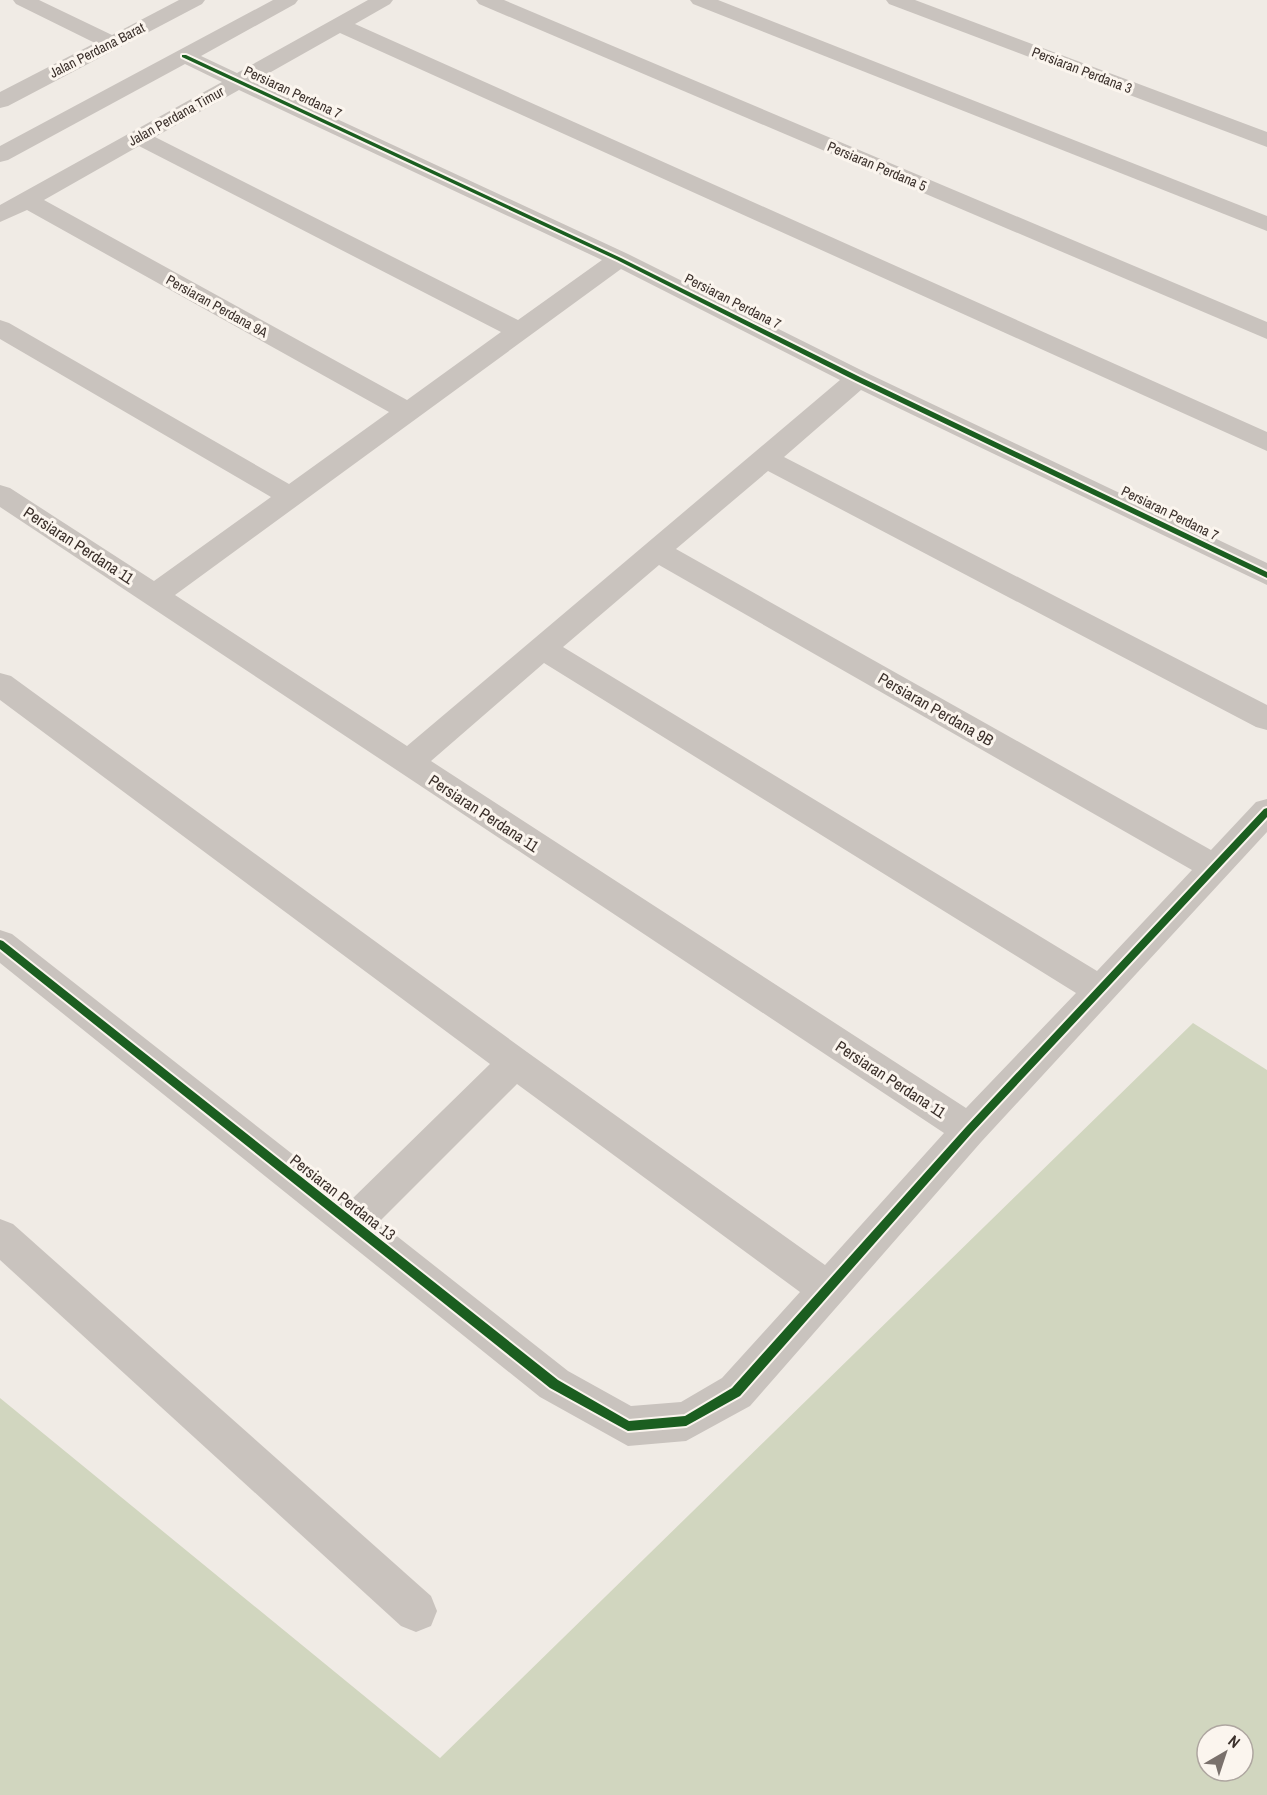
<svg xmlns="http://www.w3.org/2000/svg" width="1267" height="1795" font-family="'Archivo Narrow',sans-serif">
  <rect width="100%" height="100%" fill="#f0ebe5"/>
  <path fill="#d1d6bf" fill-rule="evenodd" d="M1193,1023L1267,1070V1795H0V1398L440,1758ZM1207,1735H1243V1771H1207Z"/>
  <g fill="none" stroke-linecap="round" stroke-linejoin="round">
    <g fill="#c9c3be" fill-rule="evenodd">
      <polygon points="13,0 39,0 112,35 179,0 205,0 202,4 8,106 0,108 0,92 95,43 16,4"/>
      <path d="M273,0H298L295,4L201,56L237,73L368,0H393L390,4L355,24L1267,432V451L340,33L255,81L628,254L867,373L1267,563V585L861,390L784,457L1267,705V730L1256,727L768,471L676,549L1211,850L1256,802L1267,799V832L982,1141L750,1406L686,1441L628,1446L540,1397L0,963V930L12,934L351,1200L490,1064L0,700V673L11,676L527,1052L825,1265L944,1133L0,507V485L10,488L154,581L271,497L0,339V320L9,323L289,484L389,412L27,210L0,222V205L222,82L185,64L8,160L0,162V146ZM239,90L602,260L518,320L155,137ZM139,146L501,332L407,400L44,200ZM621,269L840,380L407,746L175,595ZM659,565L1192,870L1097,971L563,647ZM544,663L1076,993L966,1108L431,761ZM517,1084L800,1292L722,1378L681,1402L631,1406L568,1371L379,1222Z"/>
      <polygon points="476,0 504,0 1267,322 1267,339 479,4"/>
      <polygon points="690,0 718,0 1267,216 1267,231 693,4"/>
      <polygon points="886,0 915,0 1267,132 1267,147 889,4"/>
      <polygon points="0,1219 13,1224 431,1596 437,1611 431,1626 416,1632 401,1626 0,1260"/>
    </g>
    <defs>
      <g id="cycleway">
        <polygon points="182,55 186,55 621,258 860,377 1267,572 1267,578 856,381 617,260 182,57"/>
        <polygon points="1267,808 1267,817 972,1133 740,1396 686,1426 628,1431 550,1388 0,949 0,940 3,941 558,1380 629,1421 685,1416 732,1388 966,1127 1264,809"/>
      </g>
    </defs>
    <use href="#cycleway" stroke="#fbf5ee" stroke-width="4"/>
    <use href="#cycleway" fill="#1b5e20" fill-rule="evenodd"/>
  </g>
  <g text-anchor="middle" stroke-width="6" stroke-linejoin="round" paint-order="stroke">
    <g font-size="14" fill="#3b302b" stroke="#fbf5ee">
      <text transform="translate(97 50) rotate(-27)" y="5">Jalan Perdana Barat</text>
      <text transform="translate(1082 70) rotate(21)" y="5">Persiaran Perdana 3</text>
      <text transform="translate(293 92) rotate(25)" y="5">Persiaran Perdana 7</text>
      <text transform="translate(176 116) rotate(-29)" y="5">Jalan Perdana Timur</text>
      <text transform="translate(877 166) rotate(23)" y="5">Persiaran Perdana 5</text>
      <text transform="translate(733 301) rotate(27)" y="5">Persiaran Perdana 7</text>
      <text transform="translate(217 306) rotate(29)" y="5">Persiaran Perdana 9A</text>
      <text transform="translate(1170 513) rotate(26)" y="5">Persiaran Perdana 7</text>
    </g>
    <g font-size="16" fill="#3b302b" stroke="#fbf5ee">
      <text transform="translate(79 545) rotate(33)" y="6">Persiaran Perdana 11</text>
      <text transform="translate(936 709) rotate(30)" y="6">Persiaran Perdana 9B</text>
      <text transform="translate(484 813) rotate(33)" y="6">Persiaran Perdana 11</text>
      <text transform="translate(891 1079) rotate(33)" y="6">Persiaran Perdana 11</text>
      <text transform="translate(343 1197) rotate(38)" y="6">Persiaran Perdana 13</text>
    </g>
  </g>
  <g transform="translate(1225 1753) rotate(39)"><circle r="28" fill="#fbf5ee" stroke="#aea6a0" stroke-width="1.5"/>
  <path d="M0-4.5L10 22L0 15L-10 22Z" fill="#7a716c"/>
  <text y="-9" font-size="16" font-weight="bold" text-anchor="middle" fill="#3b302b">N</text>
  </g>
</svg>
